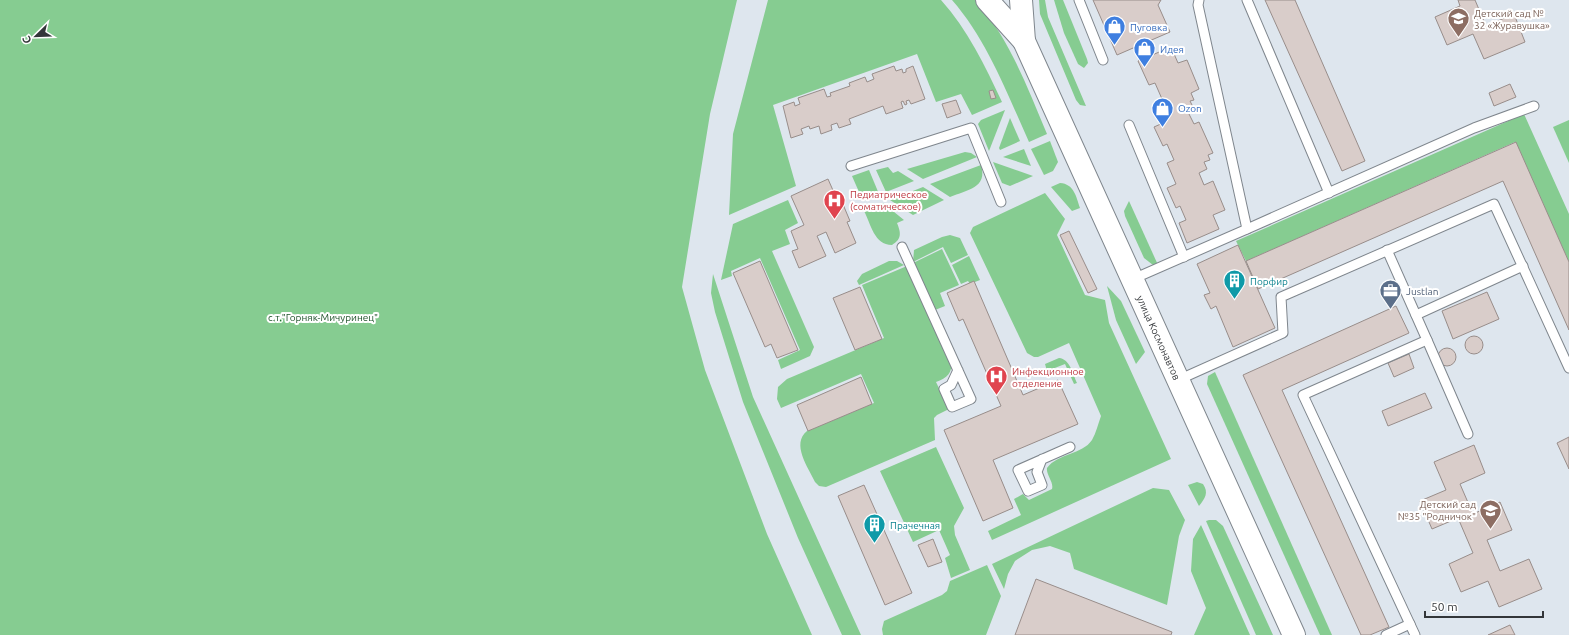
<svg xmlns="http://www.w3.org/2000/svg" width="1569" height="635" font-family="Ubuntu,sans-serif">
  <rect width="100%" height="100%" fill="#dee6ee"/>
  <g fill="#86cc91">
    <polygon points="0,0 737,0 710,114 682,287 705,370 767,534 812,635 0,635"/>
    <path d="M768,0H941C968,30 985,66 1002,102L972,115L961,94L936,102L917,54L773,105L796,186L729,215L733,134Z"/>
    <path d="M952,0H975C1010,39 1027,87 1047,134L1029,142C1007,93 987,40 952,0Z"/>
    <polygon points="1039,0 1045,0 1048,17 1086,106 1080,105 1076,100 1040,14"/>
    <polygon points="1054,0 1063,0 1087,59 1088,63 1084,68 1078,64 1064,33"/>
    <polygon points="1005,110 989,151 978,124 981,120"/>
    <polygon points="1524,114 1569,214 1569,262 1515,142 1246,261 1236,241"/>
    <polygon points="1010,118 1020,141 1000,150 999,148"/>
    <polygon points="1569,120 1569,163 1553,127"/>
    <polygon points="1050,141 1058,162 1053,171 1044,175 1031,149"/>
    <polygon points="1024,149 1031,166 1003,157"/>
    <polygon points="965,152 971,153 977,157 923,179 907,169"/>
    <polygon points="993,162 1033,176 1010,186 1002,183"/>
    <path d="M981,165C988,188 967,190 950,197L930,184Z"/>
    <polygon points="888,167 893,173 898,171 914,181 886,192 876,170"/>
    <polygon points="869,170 879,194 863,201 852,176"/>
    <path d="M1060,183C1074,184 1076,196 1080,208L1072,211L1051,187Z"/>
    <polygon points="923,187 944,200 913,215 890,200"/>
    <path d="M1045,193L1065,219L1057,235L1085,295L1105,300L1109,323L1171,459L992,540L988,531L1021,515L1014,499L1023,494L1029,500L1052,489C1054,482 1046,475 1047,468C1058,453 1082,455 1092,440C1096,433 1098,424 1101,416L1069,343L1038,357H1034L1027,353L970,233L973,227Z"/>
    <polygon points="788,200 798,223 785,230 790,244 772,251 814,347 810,356 781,369 778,360 800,350 760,258 731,271 732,276 721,280 733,224"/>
    <polygon points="1129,201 1158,265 1153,265 1144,258 1125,216 1124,211"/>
    <path d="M883,203L904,220L897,223C901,233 902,239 892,245C874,245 871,224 864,211Z"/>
    <polygon points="950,235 960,238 968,255 951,263 943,247 913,262 914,250 942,237"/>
    <polygon points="942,249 959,285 940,293 945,306 935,310 913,263"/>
    <polygon points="969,256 980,280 970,284 968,281 961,284 952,265"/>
    <polygon points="889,261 897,261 904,265 859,285 857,281 862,274"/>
    <path d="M907,266L951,361C953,373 947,378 936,382L949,409L937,415L934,418L935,440L826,487L819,486L815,482C808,467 791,444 807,431L874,403L861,374L781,408L777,399L778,387L787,379L884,338L862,285Z"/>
    <polygon points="713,274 753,397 861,635 842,635 798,538 743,402 715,312 711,293"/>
    <polygon points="1107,286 1121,301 1145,352 1136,364 1116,320"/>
    <path d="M1059,358C1070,359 1073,374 1077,383L1074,384L1065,364L1047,371L1045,364Z"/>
    <polygon points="1215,372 1332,635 1320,635 1207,384 1208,376"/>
    <polygon points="936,447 964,508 954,526 955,535 970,570 951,578 945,558 950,555 939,530 913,542 880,471"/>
    <path d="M1197,482L1203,484C1209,493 1205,498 1199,506L1188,485Z"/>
    <polygon points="1153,488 1169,490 1185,520 1179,536 1167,605 1074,569 1070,553 1050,546 1032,550 1015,561 1008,574 1004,589 992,564"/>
    <polygon points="1209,520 1216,520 1223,526 1273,635 1256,635 1206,521"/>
    <polygon points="1201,525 1250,635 1194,635 1206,608 1191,571 1193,539"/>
    <polygon points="987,565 1001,596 986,635 883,635 882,629 884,621 942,595 947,591 950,581"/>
  </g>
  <g fill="#d9cdca" stroke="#988d8a">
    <polygon points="1093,0 1161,0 1158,5 1170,32 1117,55"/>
    <polygon points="1265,0 1295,0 1365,161 1342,171"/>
    <polygon points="1458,0 1475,0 1486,26 1514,14 1525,42 1484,59 1473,34 1447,45 1435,17 1460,6"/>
    <polygon points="1171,47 1178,63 1187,60 1199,89 1191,93 1194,100 1190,101 1194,109 1188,112 1194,124 1199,122 1213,153 1208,155 1210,160 1204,162 1207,169 1199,173 1204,185 1213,181 1225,210 1213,215 1219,229 1187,243 1179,223 1186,220 1180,206 1176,208 1167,188 1176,184 1167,163 1174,160 1167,144 1163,146 1154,127 1163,123 1154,102 1162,99 1155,83 1149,85 1138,61"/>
    <polygon points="894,66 896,71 902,69 903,73 906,72 906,69 913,66 925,99 911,104 909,100 906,101 907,104 905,105 903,101 901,102 903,108 886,114 883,106 849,119 851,124 839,128 837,123 831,125 832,130 821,134 819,126 810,129 809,126 801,129 803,134 791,138 783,106 794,102 795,106 800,104 798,98 824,89 827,97 831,96 830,93 850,86 849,83 865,77 867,82 874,79 872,74"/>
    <polygon points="1510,84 1516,97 1494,106 1489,93"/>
    <polygon points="993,90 996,98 991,99 989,91"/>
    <polygon points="956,100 961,113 947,118 942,104"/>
    <polygon points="1516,142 1569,262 1569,330 1503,181 1258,289 1246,261"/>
    <polygon points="828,179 839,204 842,202 850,221 847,222 856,243 835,253 826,232 817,236 826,256 799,268 792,251 798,249 791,231 804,225 791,196"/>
    <polygon points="1069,231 1097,289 1088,293 1060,235"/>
    <polygon points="1238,245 1275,328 1233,347 1216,306 1211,309 1204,295 1210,293 1197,264"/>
    <polygon points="760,261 798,350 777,358 771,344 765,347 733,273"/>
    <polygon points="974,281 1023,395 1058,380 1078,424 993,460 1013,508 983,521 944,430 1001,406 963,319 959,321 947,293"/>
    <polygon points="860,287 882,339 855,350 833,298"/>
    <polygon points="1487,292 1499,319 1453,339 1442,311"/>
    <polygon points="1396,306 1409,333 1282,390 1389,627 1370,635 1361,635 1243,375"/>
    <circle cx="1474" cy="345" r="9"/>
    <circle cx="1447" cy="357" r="9"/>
    <polygon points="1409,354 1414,368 1394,377 1388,363"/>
    <polygon points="861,377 872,404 808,431 797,405"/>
    <polygon points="1425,393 1432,408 1388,426 1382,411"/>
    <polygon points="1569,437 1569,469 1557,443"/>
    <polygon points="1474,445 1485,473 1460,484 1473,514 1500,502 1512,530 1487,540 1500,571 1529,559 1542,589 1499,607 1488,581 1461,592 1449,564 1473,553 1458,518 1432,529 1420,501 1446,490 1434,462"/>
    <polygon points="864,485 912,593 885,605 838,496"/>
    <polygon points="933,539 942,562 928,567 918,545"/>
    <polygon points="1036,579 1172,632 1171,635 1015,635"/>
    <polygon points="1510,625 1515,635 1488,635"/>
  </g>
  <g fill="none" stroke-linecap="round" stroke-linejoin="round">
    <defs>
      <g id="service">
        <polyline points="1079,0 1103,60"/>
        <polyline points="1247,0 1329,193"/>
        <polyline points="1129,125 1184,257"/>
        <polyline points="851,166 971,128 1001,202"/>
        <polyline points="1247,229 1474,128 1534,106"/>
        <polyline points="902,247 971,399 952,407 944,389 951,385 958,370"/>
        <polyline points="1387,250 1427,340 1303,395 1415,635"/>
        <polyline points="1133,279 1247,229 1198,5 1199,0"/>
        <polyline points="1416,315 1523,266"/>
        <polyline points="1427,340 1468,434"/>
        <polyline points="1178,380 1283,333 1281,297 1494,204 1569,368"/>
        <polyline points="1042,459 1037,472 1042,485 1028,491 1018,470 1070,447"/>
        <polyline points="1386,635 1410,624"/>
      </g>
      <g id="secondary">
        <path id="s1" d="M987,0L1024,41L1294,635"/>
        <polyline points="1021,0 1024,41"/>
      </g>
    </defs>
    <use href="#service" stroke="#7f868d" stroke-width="11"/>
    <use href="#secondary" stroke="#7f868d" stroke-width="24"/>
    <use href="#service" stroke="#fff" stroke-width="9"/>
    <use href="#secondary" stroke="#fff" stroke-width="22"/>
  </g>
  <defs>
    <symbol id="school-pin" viewBox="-11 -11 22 30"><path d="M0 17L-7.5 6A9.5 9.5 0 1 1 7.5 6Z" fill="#8d6e63" stroke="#fff"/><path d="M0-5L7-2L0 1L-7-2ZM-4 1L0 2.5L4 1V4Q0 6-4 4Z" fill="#fff"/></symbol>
    <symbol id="shop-pin" viewBox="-11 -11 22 30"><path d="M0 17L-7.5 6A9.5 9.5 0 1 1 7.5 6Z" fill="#3f7fe0" stroke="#fff"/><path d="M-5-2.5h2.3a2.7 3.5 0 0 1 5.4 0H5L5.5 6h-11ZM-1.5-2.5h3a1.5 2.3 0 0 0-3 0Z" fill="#fff"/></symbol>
    <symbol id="hospital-pin" viewBox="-11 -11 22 30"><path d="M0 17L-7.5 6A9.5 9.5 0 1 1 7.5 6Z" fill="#e0444e" stroke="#fff"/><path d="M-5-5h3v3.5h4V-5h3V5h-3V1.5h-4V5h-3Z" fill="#fff"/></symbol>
    <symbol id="building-pin" viewBox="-11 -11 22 30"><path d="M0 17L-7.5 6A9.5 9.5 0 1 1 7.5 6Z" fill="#0f9aa8" stroke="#fff"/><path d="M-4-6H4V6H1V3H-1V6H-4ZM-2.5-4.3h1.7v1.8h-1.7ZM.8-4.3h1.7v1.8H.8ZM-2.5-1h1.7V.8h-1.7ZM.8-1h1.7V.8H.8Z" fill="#fff"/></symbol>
    <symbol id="office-pin" viewBox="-11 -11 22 30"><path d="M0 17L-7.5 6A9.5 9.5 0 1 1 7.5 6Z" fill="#5c6f8a" stroke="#fff"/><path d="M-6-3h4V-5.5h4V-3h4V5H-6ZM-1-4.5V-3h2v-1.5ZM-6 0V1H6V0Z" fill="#fff"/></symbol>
  </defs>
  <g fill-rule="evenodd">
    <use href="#school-pin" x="1446" y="6" width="25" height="34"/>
    <use href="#shop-pin" x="1102" y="14" width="25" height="34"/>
    <use href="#shop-pin" x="1132" y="36" width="25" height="34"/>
    <use href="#shop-pin" x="1150" y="96" width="25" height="34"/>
    <use href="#hospital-pin" x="822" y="188" width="25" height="34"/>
    <use href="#building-pin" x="1222" y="268" width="25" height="34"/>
    <use href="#office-pin" x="1378" y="278" width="25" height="34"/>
    <use href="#hospital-pin" x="984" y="364" width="25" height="34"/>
    <use href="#school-pin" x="1478" y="498" width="25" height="34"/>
    <use href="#building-pin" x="862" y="512" width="25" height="34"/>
  </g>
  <g text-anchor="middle" stroke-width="4" stroke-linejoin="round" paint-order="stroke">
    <g font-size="10" fill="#785e54" stroke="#fff" text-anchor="start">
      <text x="1474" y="17">Детский сад №<tspan x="1474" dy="12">32 «Журавушка»</tspan></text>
      <text x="1476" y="508" text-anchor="end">Детский сад<tspan x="1476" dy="12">№35 "Родничок"</tspan></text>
    </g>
    <g font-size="10" fill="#366cbe" stroke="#fff" text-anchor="start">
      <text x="1130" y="31">Пуговка</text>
      <text x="1160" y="53">Идея</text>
      <text x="1178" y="112">Ozon</text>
    </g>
    <g font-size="10" fill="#be3a42" stroke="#fff" text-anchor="start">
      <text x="850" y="198">Педиатрическое<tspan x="850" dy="12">(соматическое)</tspan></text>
      <text x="1012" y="375">Инфекционное<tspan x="1012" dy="12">отделение</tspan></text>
    </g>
    <g font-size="10" fill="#0d838f" stroke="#fff" text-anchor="start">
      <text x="1250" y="285">Порфир</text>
      <text x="890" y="529">Прачечная</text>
    </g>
    <g font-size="10" fill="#4e5e75" stroke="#fff" text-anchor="start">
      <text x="1406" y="295">Justlan</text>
    </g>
    <g font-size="10" fill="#1d5129" stroke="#fff">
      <text x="323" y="321">с.т."Горняк-Мичуринец"</text>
    </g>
    <g font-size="10" fill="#333639" stroke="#fff">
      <text dy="4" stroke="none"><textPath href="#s1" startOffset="381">улица Космонавтов</textPath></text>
    </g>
  </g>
  <g transform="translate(36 36) rotate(247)" stroke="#ffffff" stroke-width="3" paint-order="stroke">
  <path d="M0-3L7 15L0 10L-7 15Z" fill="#333639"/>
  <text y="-6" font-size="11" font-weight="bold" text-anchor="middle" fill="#333639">С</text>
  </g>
  <path d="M1425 611v6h118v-6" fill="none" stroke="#333639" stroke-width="2"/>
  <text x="1431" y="611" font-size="12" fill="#333639" stroke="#ffffff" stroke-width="3" paint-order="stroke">50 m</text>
</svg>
